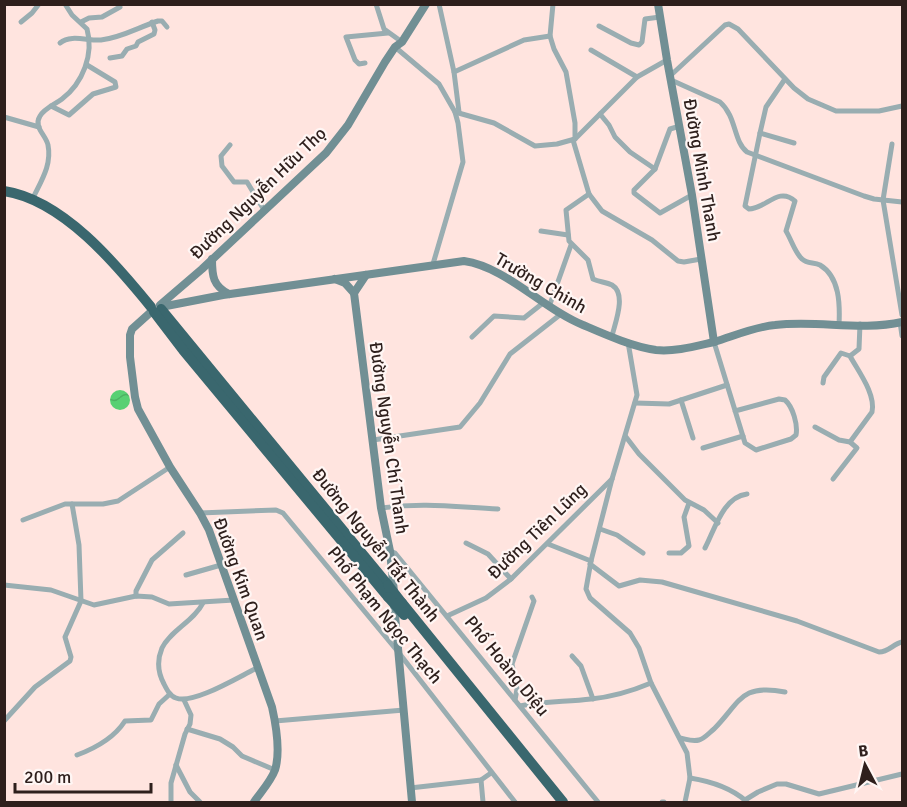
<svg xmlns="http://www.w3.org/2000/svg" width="907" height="807" font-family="Signika,sans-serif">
  <defs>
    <pattern id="water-waves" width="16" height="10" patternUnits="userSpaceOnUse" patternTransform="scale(1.5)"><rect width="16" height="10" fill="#58d073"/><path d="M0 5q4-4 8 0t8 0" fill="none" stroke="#4db263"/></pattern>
  </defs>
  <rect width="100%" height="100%" fill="#ffe4df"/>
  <circle fill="url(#water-waves)" cx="120" cy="400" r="10"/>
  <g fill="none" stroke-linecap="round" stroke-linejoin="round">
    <g stroke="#99adb1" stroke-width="5">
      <polyline points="376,4 384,29 402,42"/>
      <polyline points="439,4 454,72"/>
      <polyline points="553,4 550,36 554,49 566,72 575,123 575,139"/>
      <polyline points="21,22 32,13 39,4"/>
      <polyline points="81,22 89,18 102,17 120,7"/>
      <polyline points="599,26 631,43 639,45 642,42 645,19 660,17"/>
      <path d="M60,43C71,34 87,41 101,40C121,38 139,27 158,21H162L167,27"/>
      <polyline points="395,47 439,84 455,112 458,123 463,162 433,264"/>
      <polyline points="591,50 637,77"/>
      <polyline points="110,58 122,56 127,49 136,46 138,42 154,34 155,30 152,22"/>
      <polyline points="365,63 359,64 355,60 346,37 388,33"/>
      <polyline points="670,76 725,25 729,24 738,29 794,88 808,99 836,111 879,111 902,106"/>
      <path d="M671,80L720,102C737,117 733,141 747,152L864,196L874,199L902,202"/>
      <polyline points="51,106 69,115 93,94 116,87 115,82 87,65"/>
      <polyline points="455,112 494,123 535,146 557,144 575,139 637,77 667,60"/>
      <polyline points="459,112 454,72 524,40 550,36"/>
      <polyline points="600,114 609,125 615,137 630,152 655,169"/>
      <polyline points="4,117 39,127"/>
      <polyline points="680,126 670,129 655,169 634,190 634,193 660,213 692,195"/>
      <polyline points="760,133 766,107 785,79"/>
      <polyline points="573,140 589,194 602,211 652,240 678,261 684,262 701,259"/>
      <path d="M794,143L760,133L745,206L749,209C766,209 778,186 795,201L786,231C791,239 795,253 802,259C807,264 814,262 820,265C840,277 840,305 839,325"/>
      <polyline points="892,144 883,200 902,315"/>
      <polyline points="230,145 221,156 222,166 234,182 247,182 264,210"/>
      <path d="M589,194L566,210L569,241L588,260L593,279C599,282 606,282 612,285C627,294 615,323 612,336"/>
      <path d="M33,198C41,181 52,165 48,145C46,135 33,127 40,116C45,108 54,105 62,99C83,83 94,54 87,29L72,15L65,4"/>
      <polyline points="541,231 568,235"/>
      <polyline points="549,307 571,245"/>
      <polyline points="900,322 902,336"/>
      <polyline points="472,337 494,316 524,318 543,303"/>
      <polyline points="628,342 637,395 612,479 591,561 586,589 590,598 630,633 639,648 651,683 687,753 690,778 685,802"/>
      <path d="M714,342L745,443L756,450L791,439L796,435C798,425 793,407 785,400L779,399L735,411"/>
      <polyline points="850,356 859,349 860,324"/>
      <path d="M823,383L824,377L841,353L850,356C858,371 876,394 872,412L850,442"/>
      <polyline points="681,400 693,438"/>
      <polyline points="635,403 669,404 727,385"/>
      <polyline points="815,427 839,440 850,442 857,448 833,479"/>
      <polyline points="626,437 639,454 685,500 704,510 718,523"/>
      <polyline points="373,440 460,427 480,403 510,354 561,314"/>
      <polyline points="703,448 743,436"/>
      <path d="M381,508C424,502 456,507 498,509"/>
      <polyline points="200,513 276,510 283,513 399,653 515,802"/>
      <polyline points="23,520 65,504 103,504 118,501 170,467"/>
      <polyline points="600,529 617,535 643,553"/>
      <polyline points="466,543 488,554 511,579"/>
      <polyline points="548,544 591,561"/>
      <path d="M705,548C715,529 723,497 747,494"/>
      <polyline points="390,551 395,553 598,802"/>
      <polyline points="669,553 681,553 689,546 684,517 689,503"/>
      <path d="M590,564L619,586L640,580L662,582L797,621L879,652C889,652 893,644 902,642"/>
      <polyline points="186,575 221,565"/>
      <polyline points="4,585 51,590 94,605 136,596 152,597 169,604 234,600"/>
      <polyline points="136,596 136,591 152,560 183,533"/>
      <path d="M203,603C194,621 170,631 162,648C157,660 158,673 164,684C167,690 170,696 176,698C193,705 240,676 257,668"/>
      <polyline points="447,616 486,598 511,579 612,479"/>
      <polyline points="572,656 581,666 593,699"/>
      <polyline points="515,700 517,689 512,664 534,601 532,597"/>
      <path d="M520,706C543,701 567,702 591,699C611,697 632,691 651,683"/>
      <polyline points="4,721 35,687 70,661 71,657 65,637 81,601 79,545 72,504"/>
      <polyline points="275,721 404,710"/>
      <polyline points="187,729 220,739 233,747 242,756 275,770"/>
      <path d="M680,738C686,739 692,742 699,740C704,739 709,733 714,729C740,703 740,683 785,692"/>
      <path d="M77,755C96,748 114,738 125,721L151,720L159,704L170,694"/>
      <polyline points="176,765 190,792 200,802"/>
      <path d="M690,778C709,781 730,787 746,801"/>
      <polyline points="481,780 483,802"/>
      <polyline points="410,788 481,780 491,773"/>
      <polyline points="745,800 758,792 777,784 786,784 819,794 902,774"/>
      <polyline points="171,802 171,783 185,734 190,724 191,715 184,700"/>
      <polyline points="662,802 664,802"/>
    </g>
    <g stroke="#718f94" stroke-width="8">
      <polyline points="658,4 667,60 692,195 714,342"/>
      <path d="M212,259C212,276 213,286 229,294"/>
      <polyline points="366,275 354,293 381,508 390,551 394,592"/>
      <polyline points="335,279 345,283 354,293"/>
      <polyline points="160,305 202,269 326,153 348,125 385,62 395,47 402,42 426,4"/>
      <path d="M161,307L223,295L464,261C506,267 543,309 583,325C604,334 633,347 656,350C675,352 696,346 714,342C734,336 754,327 775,325C817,320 861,331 902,322"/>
      <path d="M152,311L132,329L130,335V357L135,397L138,409L170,467L200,513L209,530L272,707C276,725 281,751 275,770C271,781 261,792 254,802"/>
      <polyline points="394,604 412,802"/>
    </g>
    <g stroke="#3a676e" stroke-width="10">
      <path d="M4,191C63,200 116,264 151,307"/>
      <polyline points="161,309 388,585"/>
      <polyline points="154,312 183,350 388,597"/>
      <polyline points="402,603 563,802"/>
    </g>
    <g stroke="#3a676e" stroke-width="10">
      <polyline points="388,585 402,603"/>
      <polyline points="388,597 404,615"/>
    </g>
  </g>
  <g text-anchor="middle" stroke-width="4.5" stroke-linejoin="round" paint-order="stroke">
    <g font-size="18" fill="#2e1f1c" stroke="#fff6f4">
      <text transform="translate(702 170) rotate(80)" y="6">Đường Minh Thanh</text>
      <text transform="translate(258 193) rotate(-44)" y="6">Đường Nguyễn Hữu Thọ</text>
      <text transform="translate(541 283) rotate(30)" y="6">Trường Chinh</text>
      <text transform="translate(389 438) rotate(82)" y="6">Đường Nguyễn Chí Thanh</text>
      <text transform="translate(537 531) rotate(-44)" y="6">Đường Tiên Lũng</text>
      <text transform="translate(376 545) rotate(51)" y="6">Đường Nguyễn Tất Thành</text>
      <text transform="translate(241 579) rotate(70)" y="6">Đường Kim Quan</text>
      <text transform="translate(385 615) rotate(51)" y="6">Phố Phạm Ngọc Thạch</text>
      <text transform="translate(507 666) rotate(51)" y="6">Phố Hoàng Diệu</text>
    </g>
  </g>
  <rect width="907" height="807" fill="none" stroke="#2e1f1c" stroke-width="12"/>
  <g transform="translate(865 765) rotate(353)" stroke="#fff6f4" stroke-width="4.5" paint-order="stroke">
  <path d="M0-4.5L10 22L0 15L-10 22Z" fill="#2e1f1c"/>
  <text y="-9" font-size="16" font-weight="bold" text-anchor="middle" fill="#2e1f1c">B</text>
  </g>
  <path d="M15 783v9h136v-9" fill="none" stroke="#2e1f1c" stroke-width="3"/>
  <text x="24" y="783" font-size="18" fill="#2e1f1c" stroke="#fff6f4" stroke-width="4.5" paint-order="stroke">200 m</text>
</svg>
